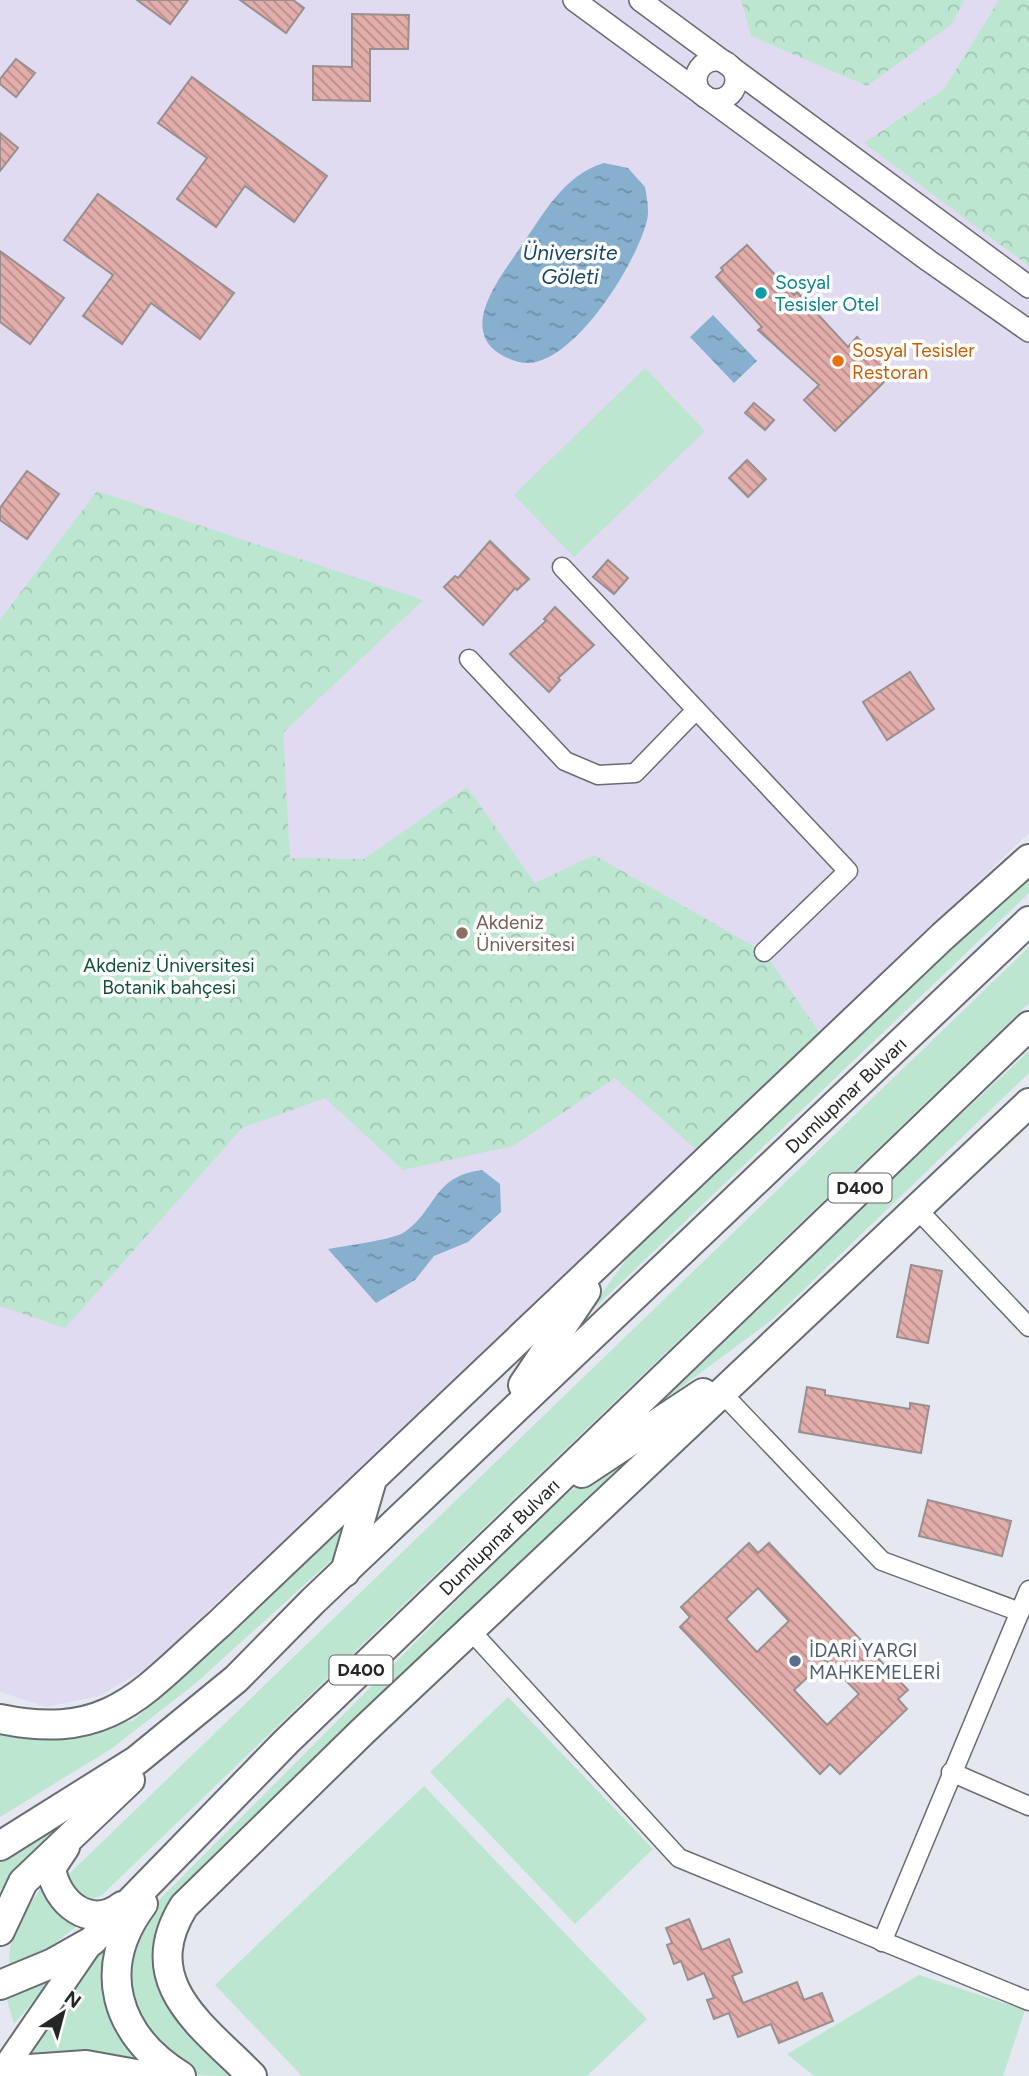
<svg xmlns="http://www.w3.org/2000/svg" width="1029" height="2076" font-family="Figtree,sans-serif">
  <defs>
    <pattern id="forest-crowns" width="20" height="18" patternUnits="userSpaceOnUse" patternTransform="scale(1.75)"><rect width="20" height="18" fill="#bde6d1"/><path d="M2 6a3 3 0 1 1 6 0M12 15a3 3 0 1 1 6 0" fill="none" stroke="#a2c5b3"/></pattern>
    <pattern id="water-ripples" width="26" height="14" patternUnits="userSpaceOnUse" patternTransform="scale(1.75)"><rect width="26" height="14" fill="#87afce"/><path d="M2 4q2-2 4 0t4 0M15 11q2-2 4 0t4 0" fill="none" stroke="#6e8ea7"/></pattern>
    <pattern id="building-back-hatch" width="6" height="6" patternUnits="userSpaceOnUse" patternTransform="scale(1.75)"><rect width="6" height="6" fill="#e2adaa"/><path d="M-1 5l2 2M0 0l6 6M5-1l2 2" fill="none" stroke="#b78d8a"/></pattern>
  </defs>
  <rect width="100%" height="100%" fill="#e5e8f0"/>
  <polygon fill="#e0dbf1" points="0,0 1029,0 1029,833 149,1667 99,1696 47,1707 0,1692"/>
  <g fill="#bde6d1">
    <polygon points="645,368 705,431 574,557 514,495"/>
    <polygon points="1029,875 1029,893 584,1318 631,1253"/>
    <polygon points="1029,947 1029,1003 102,1895 91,1900 80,1895 69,1884 69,1874"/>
    <polygon points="1029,1051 1029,1073 773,1319 614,1437"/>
    <path d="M651,1436L164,1913L155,1936L156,1964L239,2076C226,2076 208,2076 196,2075C142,2057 117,1984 134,1934C137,1923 149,1912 156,1903L555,1502Z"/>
    <polygon points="345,1527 336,1556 196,1683 111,1749 0,1817 0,1731 19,1737 133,1721"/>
    <polygon points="508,1697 653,1849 575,1924 430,1772"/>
    <polygon points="424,1786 647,2019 587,2076 302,2076 215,1985"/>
    <polygon points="86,1803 0,1890 0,1852"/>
    <path d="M44,1884C47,1908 58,1916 81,1923L50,1947L10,1968C5,1937 26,1909 44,1884Z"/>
    <path d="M117,1934L147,2063C95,2045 67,2052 15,2061L67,1986Z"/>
    <polygon points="55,1975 14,2024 7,2000"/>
    <polygon points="919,1975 1025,2010 1003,2076 814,2076 787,2054"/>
  </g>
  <g fill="url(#forest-crowns)">
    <polygon points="741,0 964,0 952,24 867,86 751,36"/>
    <polygon points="999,0 1029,0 1029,266 864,143 944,89"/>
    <polygon points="97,491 423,600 283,733 290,858 364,859 467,787 535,883 594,855 764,952 819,1032 696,1149 615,1078 513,1146 403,1170 325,1098 242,1128 65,1328 0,1306 0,620"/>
  </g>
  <g fill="url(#water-ripples)">
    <path d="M604,163L628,168L645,187C647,199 650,212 646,224C634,266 581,351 536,362C524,365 510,360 500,354C458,328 502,275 520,248C543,215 563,175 604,163Z"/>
    <polygon points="713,315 757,361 734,383 690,337"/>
    <path d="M482,1170L500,1184L501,1212L468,1242L434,1256L415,1280L376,1303L328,1249C344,1246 391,1240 403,1233C437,1211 432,1176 482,1170Z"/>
  </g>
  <g fill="url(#building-back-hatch)" stroke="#988f8e" stroke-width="2" fill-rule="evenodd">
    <polygon points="137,0 188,0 170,24"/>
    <polygon points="240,0 293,0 304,8 286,33"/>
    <polygon points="352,14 409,15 408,49 370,49 370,101 313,100 313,66 352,67"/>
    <polygon points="16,59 35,73 16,97 0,84 0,79"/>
    <polygon points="192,77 327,176 294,222 245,186 216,227 177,199 207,158 158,123"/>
    <polygon points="0,133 18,148 0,171"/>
    <polygon points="98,194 234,293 200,339 151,303 122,344 83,316 113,275 64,240"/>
    <polygon points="747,245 794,295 797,292 848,347 857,337 893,373 835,431 804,400 819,385 758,330 762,327 716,277 723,270 721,268"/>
    <polygon points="0,251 64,298 30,344 0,322"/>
    <polygon points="754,403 774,420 765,430 745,413"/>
    <polygon points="747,460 766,479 748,497 729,478"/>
    <polygon points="27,471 59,494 27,539 0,520 0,508"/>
    <polygon points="490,541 529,579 517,590 515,588 483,625 444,587 455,576 458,578"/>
    <polygon points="608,560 628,578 614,594 593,577"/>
    <polygon points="555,607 594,645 558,678 560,680 549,692 510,654 546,621 544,619"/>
    <polygon points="910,672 934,709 887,740 863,702"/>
    <polygon points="911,1265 942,1271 928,1343 897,1337"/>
    <polygon points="807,1387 825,1390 825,1395 910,1409 910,1403 929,1406 921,1453 799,1432"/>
    <polygon points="928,1500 1011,1521 1002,1556 919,1536"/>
    <path d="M749,1543L758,1553L769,1543L908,1690L898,1699L907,1709L840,1774L830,1764L820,1774L680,1627L690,1617L681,1607ZM758,1588L789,1621L757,1652L726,1619ZM826,1660L859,1694L827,1725L794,1690Z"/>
    <polygon points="689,1919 702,1950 729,1939 742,1972 732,1976 743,2003 797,1982 804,2000 822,1993 833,2021 779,2043 771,2024 738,2037 729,2013 714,2019 707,2000 714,1998 704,1973 688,1980 681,1961 674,1964 667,1945 672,1943 666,1928"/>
  </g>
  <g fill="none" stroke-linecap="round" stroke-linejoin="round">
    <defs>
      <g id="minor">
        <polyline points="562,567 848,871 764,952"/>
        <polyline points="469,659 565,761 598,775 635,773 696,710"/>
        <polyline points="917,1209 1029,1327"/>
        <polyline points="722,1393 882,1561 1020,1612"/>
        <polyline points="471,1631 679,1858 1029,2001"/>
        <polyline points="951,1772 1029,1806"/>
        <polyline points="882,1942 1029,1590"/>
      </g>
      <g id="tertiary">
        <polyline points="574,0 929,261 1029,331"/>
        <polyline points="640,0 1029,287"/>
        <circle cx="716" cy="80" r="20"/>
      </g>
      <polyline id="secondary" points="0,2075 92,1941"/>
      <g id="primary">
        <polyline points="523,1385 586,1291"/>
        <polyline points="582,1473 703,1393"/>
        <polyline points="345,1572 371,1483"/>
        <path d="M0,1719C111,1742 143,1691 219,1624L943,936L1029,859"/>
        <path id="s1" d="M0,1846L137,1760L236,1679L313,1601L1029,921"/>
        <path d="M65,1847L51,1868C56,1902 90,1931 122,1906"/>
        <path d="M143,1904C95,1968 115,2035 181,2076"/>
        <polyline points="0,1931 23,1882 130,1780"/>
        <path id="s2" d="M0,1985L53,1963L92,1941L286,1742L1029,1026"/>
        <polyline points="0,2071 86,2065 147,2076"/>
        <path d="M252,2076C203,2026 136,1983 184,1906L362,1732L1029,1103"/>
      </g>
    </defs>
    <use href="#minor" stroke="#696c72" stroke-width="21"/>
    <use href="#tertiary" stroke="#696c72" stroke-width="24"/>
    <use href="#secondary" stroke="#696c72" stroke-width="28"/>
    <use href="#primary" stroke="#696c72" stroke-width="32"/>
    <use href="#minor" stroke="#fff" stroke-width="18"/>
    <use href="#tertiary" stroke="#fff" stroke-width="21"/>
    <use href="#secondary" stroke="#fff" stroke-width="24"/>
    <use href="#primary" stroke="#fff" stroke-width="28"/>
  </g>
  <circle fill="#0f9aa8" stroke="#fff" stroke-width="2.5" cx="761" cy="293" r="7"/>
  <circle fill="#e8710a" stroke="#fff" stroke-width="2.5" cx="838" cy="361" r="7"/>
  <circle fill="#8d6e63" stroke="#fff" stroke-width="2.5" cx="462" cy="933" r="7"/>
  <circle fill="#5c6f8a" stroke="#fff" stroke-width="2.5" cx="795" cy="1661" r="7"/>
  <g text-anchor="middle" stroke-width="7" stroke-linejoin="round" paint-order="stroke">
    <g fill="#fff" stroke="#666768" stroke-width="2">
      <rect x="828.5" y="1173.5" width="63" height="29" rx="5"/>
      <rect x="329.5" y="1655.5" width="63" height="29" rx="5"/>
    </g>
    <g font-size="18" font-weight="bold" fill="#242628">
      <text x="860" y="1194">D400</text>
      <text x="361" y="1676">D400</text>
    </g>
    <g font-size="19" fill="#0d838f" stroke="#fff" text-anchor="start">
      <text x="775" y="289">Sosyal<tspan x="775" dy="22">Tesisler Otel</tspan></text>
    </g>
    <g font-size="19" fill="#c56008" stroke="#fff" text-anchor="start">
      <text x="852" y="357">Sosyal Tesisler<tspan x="852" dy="22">Restoran</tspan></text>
    </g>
    <g font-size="19" fill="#785e54" stroke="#fff" text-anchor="start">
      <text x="476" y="929">Akdeniz<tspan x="476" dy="22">Üniversitesi</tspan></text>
    </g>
    <g font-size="19" fill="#125139" stroke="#fff">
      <text x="169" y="972">Akdeniz Üniversitesi<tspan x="169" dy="22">Botanik bahçesi</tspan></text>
    </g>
    <g font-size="19" fill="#242628" stroke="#fff">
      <text dy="7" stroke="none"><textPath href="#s1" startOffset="1134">Dumlupınar Bulvarı</textPath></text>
      <text dy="7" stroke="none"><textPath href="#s2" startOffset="676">Dumlupınar Bulvarı</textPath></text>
    </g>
    <g font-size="19" fill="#4e5e75" stroke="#fff" text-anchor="start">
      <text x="809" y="1657">İDARİ YARGI<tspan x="809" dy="22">MAHKEMELERİ</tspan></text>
    </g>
    <g font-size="21" font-style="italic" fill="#154464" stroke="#fff">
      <text x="570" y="260">Üniversite<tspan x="570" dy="24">Göleti</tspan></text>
    </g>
  </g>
  <g transform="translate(63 2013) rotate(36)" stroke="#ffffff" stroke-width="5" paint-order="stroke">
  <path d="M0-5L12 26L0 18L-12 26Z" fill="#242628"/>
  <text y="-10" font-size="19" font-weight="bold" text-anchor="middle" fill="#242628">N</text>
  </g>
</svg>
